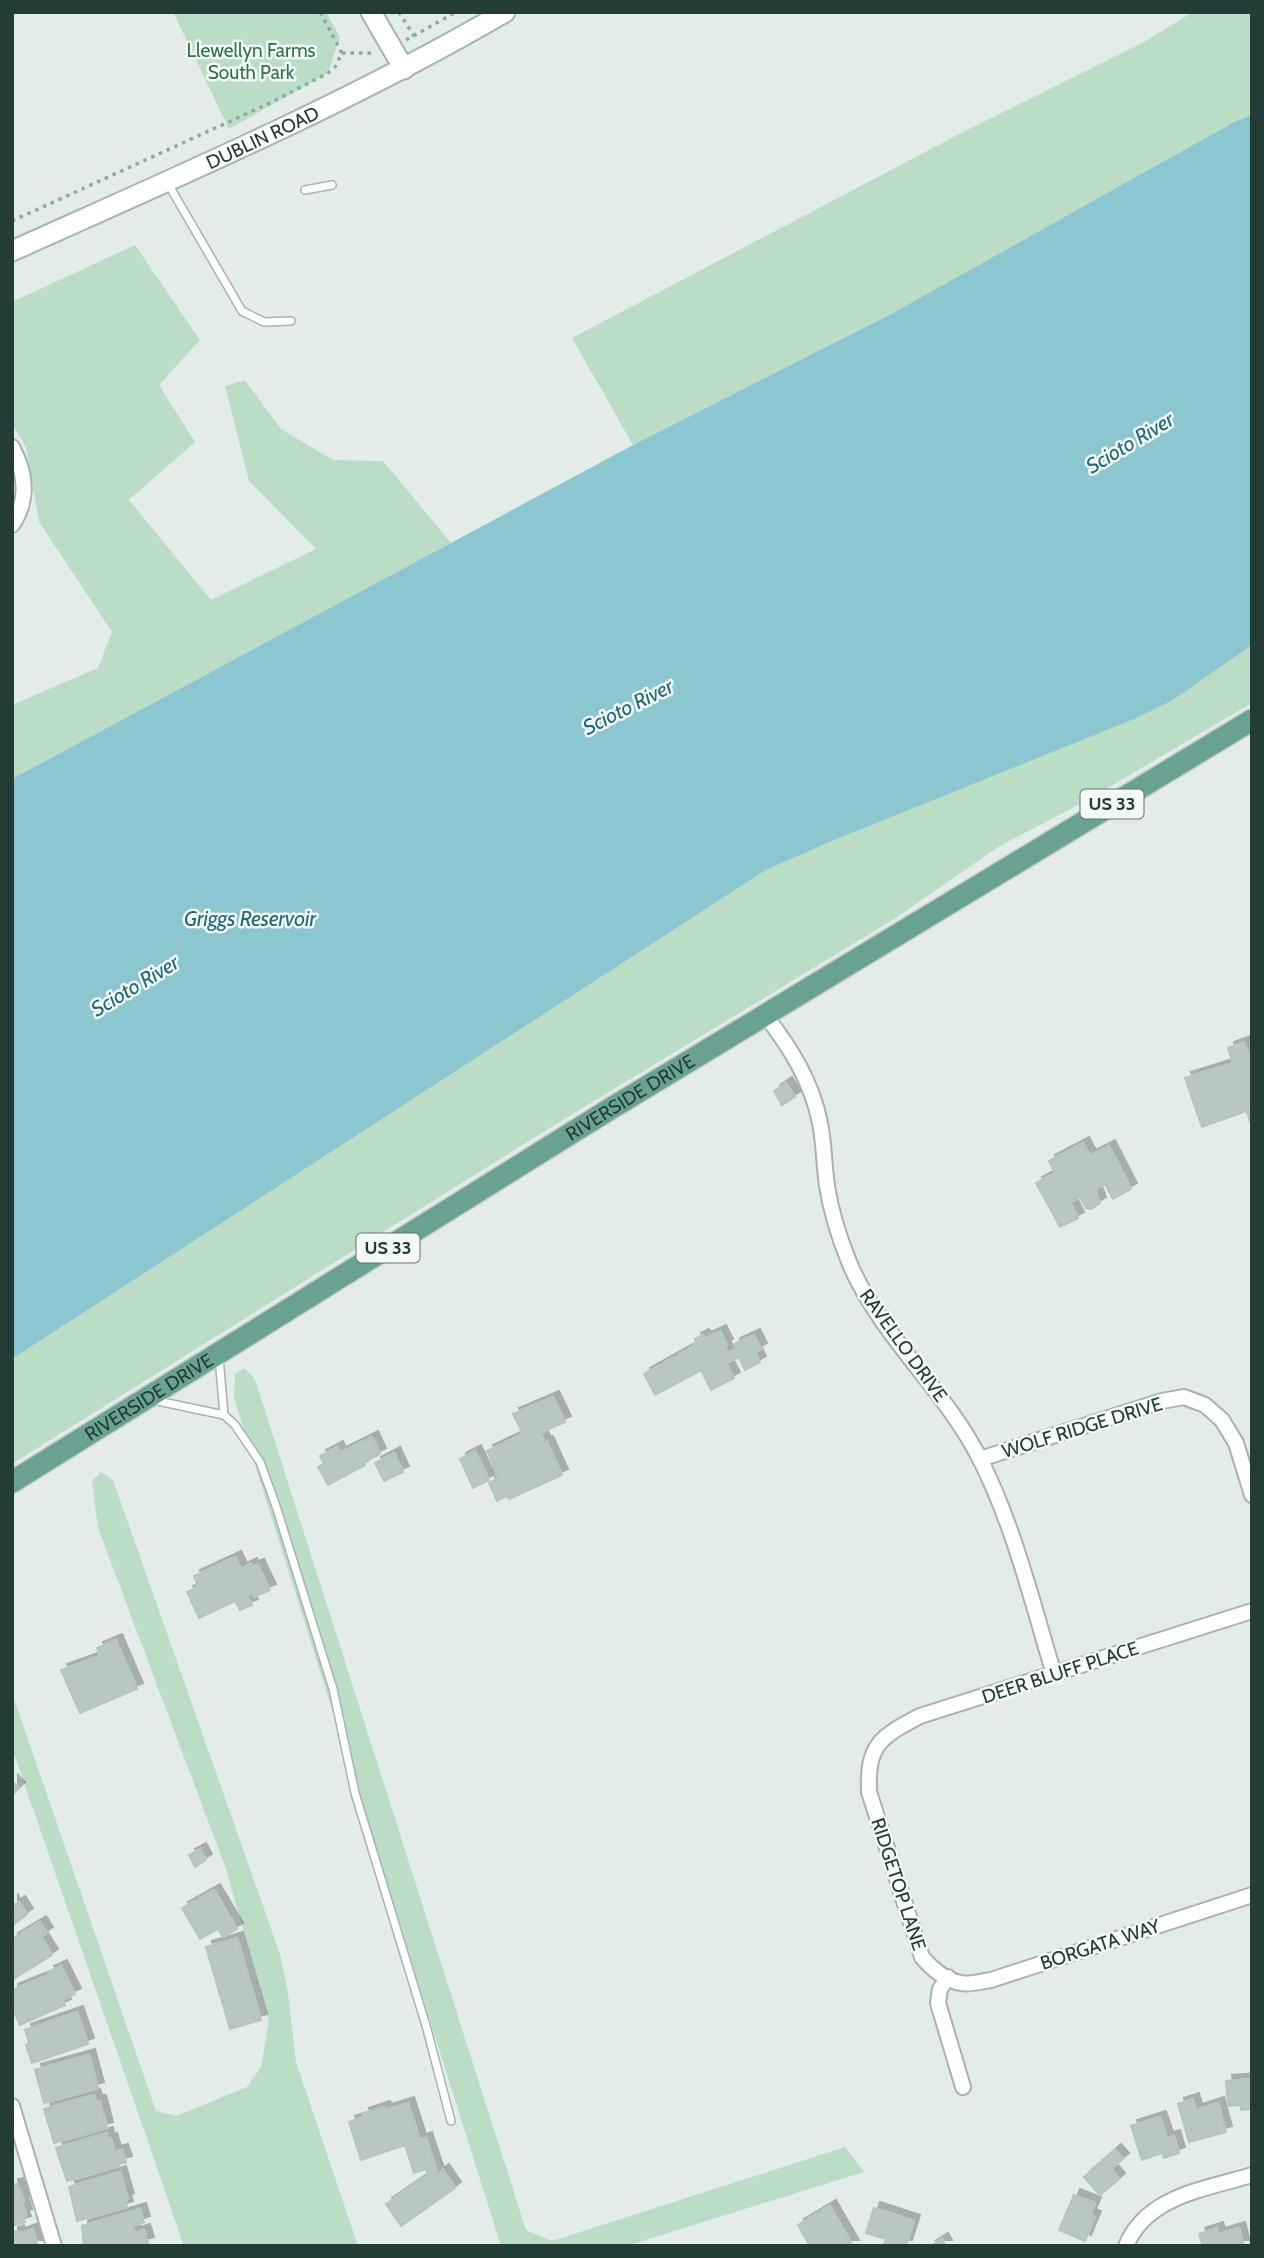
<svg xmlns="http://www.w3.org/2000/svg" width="1264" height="2258" font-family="Cabin,sans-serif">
  <defs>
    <filter id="shadow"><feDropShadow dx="6" dy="-6" stdDeviation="0" flood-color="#0004"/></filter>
  </defs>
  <rect width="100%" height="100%" fill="#e3ece8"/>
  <g fill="#bcddc5">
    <polygon points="173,12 326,12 340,37 328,73 229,129"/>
    <polygon points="1193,12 1252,12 1252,115 1234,122 893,313 633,445 572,338 965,131 1144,42"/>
    <polygon points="135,245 200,340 159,385 195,442 129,500 211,600 316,549 249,481 225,386 245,380 281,429 333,460 383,461 451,543 12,779 12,705 98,668 112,632 39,522 26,447 12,424 12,302"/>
    <polygon points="1252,645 1252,703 1082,803 998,847 896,918 540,1134 12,1464 12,1359 766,870 832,841 1173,700"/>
    <polygon points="244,1368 255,1379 526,2230 552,2241 845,2147 864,2172 626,2246 501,2246 234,1398 235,1374"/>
    <polygon points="101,1472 113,1480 280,1954 288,1993 296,2062 358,2246 184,2246 12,1748 12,1693 156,2111 176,2116 247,2087 261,2067 269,2020 226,1869 98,1528 92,1481"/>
  </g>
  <polygon fill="#8cc6d0" points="1252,115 1252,645 1173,700 1134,719 832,841 766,870 12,1359 12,779 633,445 893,313 1234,122"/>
  <g fill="#b8c7c1" stroke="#b5c6bf" stroke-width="2" filter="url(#shadow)">
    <polygon points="1244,1042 1252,1063 1252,1127 1247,1113 1249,1110 1202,1127 1185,1078 1233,1063 1228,1048"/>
    <polygon points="786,1083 795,1097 782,1105 774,1091"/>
    <polygon points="1083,1143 1090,1156 1109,1146 1131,1189 1113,1199 1105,1184 1095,1189 1100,1203 1091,1209 1086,1208 1080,1197 1070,1202 1078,1218 1060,1227 1036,1183 1055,1173 1049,1161"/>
    <polygon points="720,1331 727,1345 724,1346 728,1353 736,1348 734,1345 736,1343 754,1335 761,1349 755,1352 760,1362 745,1370 739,1357 726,1363 734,1378 711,1390 701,1370 655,1395 644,1374 694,1346 693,1344 696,1342 695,1339 703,1335 705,1338"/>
    <polygon points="553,1397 565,1422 540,1433 545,1443 547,1442 562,1475 509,1499 507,1496 497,1501 489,1483 499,1478 487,1451 523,1434 513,1414"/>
    <polygon points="372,1437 380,1454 364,1462 365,1465 328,1485 318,1467 324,1464 320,1456 337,1447 340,1453"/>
    <polygon points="475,1451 489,1480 473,1488 460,1459"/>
    <polygon points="394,1453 403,1472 384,1481 375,1463"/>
    <polygon points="235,1557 241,1569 251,1564 252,1567 258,1565 270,1590 254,1597 252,1593 247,1595 252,1605 240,1610 235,1601 199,1618 187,1592 198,1587 194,1576"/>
    <polygon points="116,1640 137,1689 80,1713 61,1670 100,1656 97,1648"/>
    <polygon points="12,1781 19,1788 12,1795"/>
    <polygon points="200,1849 206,1860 195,1867 189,1855"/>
    <polygon points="214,1890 237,1929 223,1937 218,1929 200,1939 182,1908"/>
    <polygon points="12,1901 15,1905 19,1902 27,1914 12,1926"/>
    <polygon points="40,1922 47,1933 41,1937 52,1955 12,1980 12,1939"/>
    <polygon points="237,1938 261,2020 230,2029 206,1947"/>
    <polygon points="61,1966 75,1994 62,2000 65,2005 20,2025 12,2007 12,1990 49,1975 48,1972"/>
    <polygon points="77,2012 88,2044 32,2063 26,2045 29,2043 25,2030"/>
    <polygon points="89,2055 98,2088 44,2103 35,2070"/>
    <polygon points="1252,2079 1252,2109 1241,2110 1241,2105 1228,2106 1226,2081"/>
    <polygon points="94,2095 96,2101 100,2101 107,2128 54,2143 44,2109"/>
    <polygon points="1193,2099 1196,2110 1218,2103 1226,2132 1189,2142 1178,2104"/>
    <polygon points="408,2103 420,2140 426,2138 438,2174 443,2170 455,2188 401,2226 386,2204 428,2175 426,2169 414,2173 405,2145 361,2160 349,2122 364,2117 363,2114 384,2107 386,2110"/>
    <polygon points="1160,2117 1167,2138 1174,2136 1179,2153 1164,2158 1162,2153 1142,2160 1131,2126"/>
    <polygon points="107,2133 108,2140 111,2139 115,2152 122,2150 126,2162 118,2164 119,2166 67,2181 56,2148"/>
    <polygon points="1115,2150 1123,2159 1111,2169 1119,2179 1100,2195 1084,2177"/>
    <polygon points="120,2172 128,2199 125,2200 127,2207 77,2221 69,2187"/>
    <polygon points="17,2184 24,2201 22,2202 26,2215 23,2216 25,2222 12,2226 12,2185"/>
    <polygon points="1074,2195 1095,2203 1090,2215 1095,2217 1085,2241 1059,2230"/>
    <polygon points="830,2206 853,2246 810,2246 798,2225"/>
    <polygon points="874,2208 914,2221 906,2246 884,2244 886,2239 866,2233"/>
    <polygon points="140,2209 144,2222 132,2226 135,2233 144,2230 148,2243 137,2246 84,2246 82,2226"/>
    <polygon points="1217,2228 1219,2234 1239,2228 1244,2246 1203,2246 1199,2234"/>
    <polygon points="33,2229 37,2244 36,2246 12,2246 12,2233 18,2231 19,2234"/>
    <polygon points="942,2239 946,2246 931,2246"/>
  </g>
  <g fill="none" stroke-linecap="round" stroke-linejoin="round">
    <defs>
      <g id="lane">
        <polyline points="167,182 242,311 264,322 291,321"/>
        <polyline points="305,190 332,185"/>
        <polyline points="153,1400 224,1415 219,1357"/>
        <polyline points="224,1415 235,1425 260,1462 276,1506 333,1689 355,1793 427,2029 451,2121"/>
      </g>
      <g id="street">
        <path d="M12,447C26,473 29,500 12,525"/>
        <path d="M765,1015C790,1047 812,1082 820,1123C824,1143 824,1165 827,1186C831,1212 839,1237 849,1262C880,1336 944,1388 980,1459C1014,1526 1032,1602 1054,1674"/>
        <polyline points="980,1459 1162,1401 1184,1397 1205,1405 1222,1420 1236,1443 1252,1495"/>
        <path d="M1252,1611L920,1716C880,1737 867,1745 869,1792L922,1957C931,1968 946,1981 961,1983C970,1985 982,1981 991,1980L1252,1895"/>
        <polyline points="948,1977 940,1989 938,2003 963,2087"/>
        <polyline points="12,2106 54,2246"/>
        <path d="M1126,2246C1146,2196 1206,2189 1252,2175"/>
      </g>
      <g id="secondary">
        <polyline points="371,12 404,69"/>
        <path id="s1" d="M12,251C179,176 347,104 505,12"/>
      </g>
      <g id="primary">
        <path id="s2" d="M12,1482L610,1109L1252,720"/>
      </g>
    </defs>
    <use href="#lane" stroke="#a6b4af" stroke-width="10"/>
    <use href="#street" stroke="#a6b4af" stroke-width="18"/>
    <use href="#secondary" stroke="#a1b8b0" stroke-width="23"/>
    <use href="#primary" stroke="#c1c9c7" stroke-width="24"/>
    <g stroke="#84afa1" stroke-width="3.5" stroke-dasharray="3.5 5" stroke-linecap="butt">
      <polyline points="399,12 414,36"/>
      <polyline points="406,40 456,12"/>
      <polyline points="342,53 373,53"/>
      <polyline points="12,221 270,103 328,73 335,67 342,53 320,12"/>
    </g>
    <use href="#lane" stroke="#fff" stroke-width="7"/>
    <use href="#street" stroke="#fff" stroke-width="14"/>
    <use href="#secondary" stroke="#fff" stroke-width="19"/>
    <use href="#primary" stroke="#69a192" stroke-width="21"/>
  </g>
  <g text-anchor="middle" stroke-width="5" stroke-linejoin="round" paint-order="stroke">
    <g fill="#f3f9f6" stroke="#617570" stroke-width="2">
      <rect x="1080.5" y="789.5" width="63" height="29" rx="5"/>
      <rect x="356.5" y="1233.5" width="63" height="29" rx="5"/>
    </g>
    <g font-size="18" font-weight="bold" fill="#233d36">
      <text x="1112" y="810">US 33</text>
      <text x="388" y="1254">US 33</text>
    </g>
    <g font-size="19" fill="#2e7348" stroke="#f3f9f6">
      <text x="251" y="57">Llewellyn Farms<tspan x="251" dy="22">South Park</tspan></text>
    </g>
    <g font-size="19" fill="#233d36" stroke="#f3f9f6">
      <text dy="7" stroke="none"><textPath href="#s1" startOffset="275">DUBLIN ROAD</textPath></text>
      <text dy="7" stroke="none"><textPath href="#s2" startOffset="728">RIVERSIDE DRIVE</textPath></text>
      <text transform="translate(904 1345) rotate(54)" y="7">RAVELLO DRIVE</text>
      <text dy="7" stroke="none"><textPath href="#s2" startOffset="161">RIVERSIDE DRIVE</textPath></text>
      <text transform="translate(1082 1427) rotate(-17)" y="7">WOLF RIDGE DRIVE</text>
      <text transform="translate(1060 1672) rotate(-18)" y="7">DEER BLUFF PLACE</text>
      <text transform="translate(899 1884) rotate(72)" y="7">RIDGETOP LANE</text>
      <text transform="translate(1100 1944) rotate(-18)" y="7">BORGATA WAY</text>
    </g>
    <g font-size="21" font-style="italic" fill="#1e6a78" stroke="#f3f9f6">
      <text transform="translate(1130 443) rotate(-31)" y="7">Scioto River</text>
      <text transform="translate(628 707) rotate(-27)" y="7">Scioto River</text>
      <text x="250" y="926">Griggs Reservoir</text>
      <text transform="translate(135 986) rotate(-31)" y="7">Scioto River</text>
    </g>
  </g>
  <rect width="1264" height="2258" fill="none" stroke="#233d36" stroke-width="28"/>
</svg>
